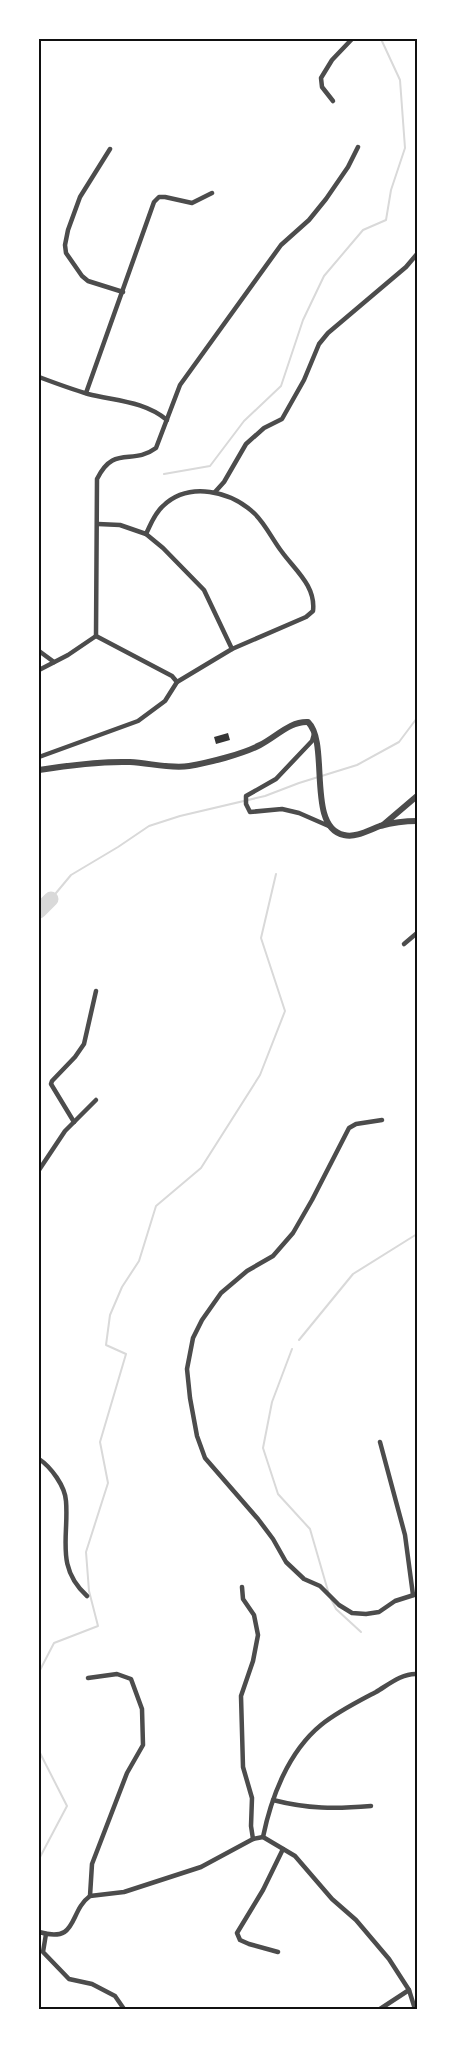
<svg xmlns="http://www.w3.org/2000/svg" width="456" height="2048" font-family="Lora,serif">
  <rect width="100%" height="100%" fill="#fff"/>
  <g fill="none" stroke-linecap="round" stroke-linejoin="round">
    <g stroke="#d9d9d9" stroke-width="2">
      <polyline points="164,474 210,466 244,421 281,386 303,320 324,276 363,230 386,220 391,190 405,148 400,80 381,39"/>
      <polyline points="51,899 71,875 118,847 149,826 180,816 265,796 299,783 357,765 399,742 417,718"/>
      <polyline points="299,1340 353,1274 417,1234"/>
      <polyline points="292,1349 272,1402 263,1448 278,1494 310,1529 328,1591"/>
      <polyline points="331,1599 336,1609 361,1632"/>
      <polyline points="39,1672 54,1643 98,1626 89,1591 86,1552 108,1483 100,1442 126,1354 106,1345 110,1315 122,1287 139,1261 156,1206 201,1168 260,1075 285,1011 261,938 276,874"/>
      <polyline points="39,1751 67,1806 39,1859"/>
    </g>
    <polyline stroke="#d9d9d9" stroke-width="15" points="39,911 51,899"/>
  </g>
  <polygon fill="#353535" points="228,733 230,740 216,744 214,737"/>
  <g fill="none" stroke-linecap="round" stroke-linejoin="round">
    <g stroke="#4c4c4c" stroke-width="4.5">
      <polyline points="333,101 322,87 321,78 332,60 352,39"/>
      <polyline points="110,149 80,197 68,230 65,245 66,253 82,276 88,281 123,292"/>
      <path d="M39,377C55,383 71,389 88,394C116,401 144,401 167,420"/>
      <polyline points="86,393 154,202 159,197 165,197 192,203 212,193"/>
      <polyline points="215,492 224,482 246,444 264,428 282,419 304,380 319,344 328,333 406,267 417,254"/>
      <polyline points="98,524 120,525 146,534 163,548 204,590 232,649"/>
      <path d="M96,636L97,479C114,444 132,466 156,448L180,385L281,245L309,220L326,199L348,167L358,147"/>
      <polyline points="96,636 172,676 177,682"/>
      <polyline points="39,651 54,662"/>
      <polyline points="39,670 68,655 96,636"/>
      <polyline points="314,734 312,741 276,779 246,796 246,804 250,812 282,809 299,813 331,827"/>
      <path d="M39,757L138,721L165,701L177,682L232,649L306,617L313,611C316,586 295,570 282,552C272,539 266,525 255,514C231,491 189,481 163,506C154,514 151,524 146,534"/>
      <polyline points="404,944 417,933"/>
      <polyline points="382,1120 356,1124 349,1128 312,1200 293,1233 273,1256 247,1271 221,1293 202,1320 193,1338 187,1369 190,1398 197,1436 205,1458 258,1519 273,1539 286,1562 304,1579 320,1586 339,1605 352,1613 366,1614 379,1612 395,1601 417,1594"/>
      <polyline points="74,1122 51,1084 52,1081 75,1057 84,1044 96,991"/>
      <polyline points="39,1170 65,1131 96,1100"/>
      <polyline points="380,1442 405,1535 413,1595"/>
      <path d="M39,1459C51,1467 65,1486 66,1501C69,1537 55,1567 87,1596"/>
      <polyline points="242,1587 243,1599 254,1615 258,1635 253,1661 241,1696 243,1767 252,1798 251,1826 253,1839"/>
      <polyline points="88,1678 117,1674 131,1679 142,1709 143,1745 127,1773 92,1864 90,1896"/>
      <path d="M273,1800C308,1809 335,1809 371,1806"/>
      <path d="M263,1837C271,1798 288,1752 321,1725C337,1712 357,1702 376,1692C388,1685 402,1673 417,1674"/>
      <path d="M39,1932C79,1944 68,1912 90,1896L124,1892L201,1867L253,1839L263,1837L295,1856L332,1899L356,1920L389,1959L409,1990L415,2009"/>
      <polyline points="46,1934 43,1952 69,1979 92,1984 115,1996 124,2009"/>
      <polyline points="278,1952 249,1944 240,1940 237,1933 263,1890 283,1849"/>
      <polyline points="380,2009 409,1990"/>
    </g>
    <g stroke="#4c4c4c" stroke-width="6">
      <path d="M39,770C70,765 99,761 130,762C150,763 170,769 189,766C208,763 243,754 260,745C276,737 290,721 308,722C330,743 306,828 344,835C356,838 369,830 380,826C391,823 405,821 417,821"/>
      <polyline points="383,825 417,796"/>
    </g>
  </g>
  <rect width="456" height="2048" fill="none" stroke="#ffffff" stroke-width="81"/>
  <rect x="40" y="40" width="376" height="1968" fill="none" stroke="#111" stroke-width="2"/>
</svg>
